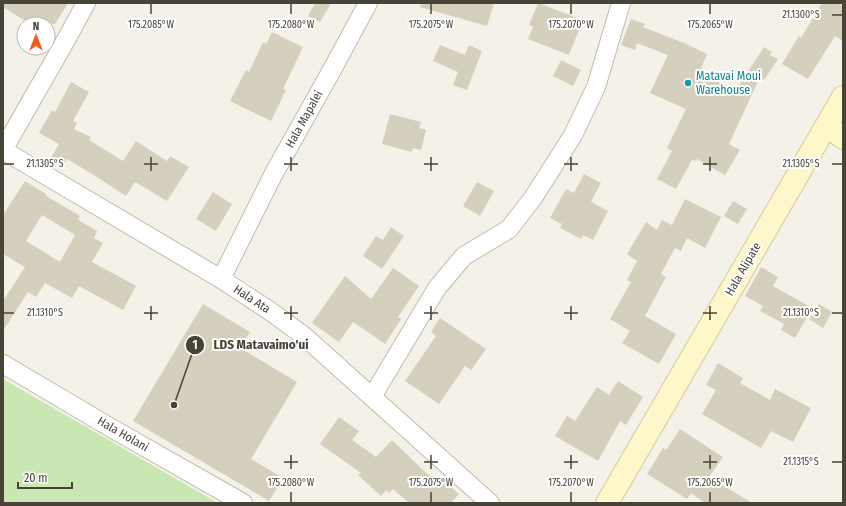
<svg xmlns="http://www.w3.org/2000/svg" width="846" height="506" font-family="'Fira Sans Condensed',sans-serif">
  <rect width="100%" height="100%" fill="#f4f2e8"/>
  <polygon fill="#c9e7b2" points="3,379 216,502 215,503 3,503"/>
  <g fill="#d5cfbe" fill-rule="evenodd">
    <polygon points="3,3 68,3 55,24 30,24 3,7"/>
    <polygon points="315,3 331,3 320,22 308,16"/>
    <polygon points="421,3 494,3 487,26 420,7"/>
    <polygon points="538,3 583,20 569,55 528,39 533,27 529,25"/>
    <polygon points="822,3 838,3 843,6 843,41 835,36 808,79 782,64 799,36 801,38"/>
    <polygon points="631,19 645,24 643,27 684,43 707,54 699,73 736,90 764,47 772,52 770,55 778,59 764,80 760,77 729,144 740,150 725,175 697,159 695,161 692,160 676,189 657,179 672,151 667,148 686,109 650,93 668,55 637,43 635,50 621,45"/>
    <polygon points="272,32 303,47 283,89 286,90 271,121 230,101 246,70 249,72 263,42 266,44"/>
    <polygon points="440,45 465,55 469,45 482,51 467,90 453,85 458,72 433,61"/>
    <polygon points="561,60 581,70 573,86 553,76"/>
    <polygon points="71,82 89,92 73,121 77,123 74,129 91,137 89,140 123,161 136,141 167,161 170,156 189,167 167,201 135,182 126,196 97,177 67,159 64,165 51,158 59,144 39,133 52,110 55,112"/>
    <polygon points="390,114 421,122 419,128 426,130 421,150 413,148 412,152 382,144"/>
    <polygon points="584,174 601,183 591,202 608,211 593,240 583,235 581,239 560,228 562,224 550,218 566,189 574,193"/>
    <path d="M25,181L46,194V196L80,216L78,220L97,231L94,238L103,243L92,262L136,286L123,310L79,286L72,298L45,283L36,297L28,292L3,331V301L25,267L3,254V215ZM42,215L75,235L60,262L26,241Z"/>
    <polygon points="477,182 494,191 480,216 463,206"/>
    <polygon points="213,192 232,204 216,231 196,219"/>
    <polygon points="685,199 721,217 705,248 687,238 681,251 675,248 661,274 666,277 645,316 676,334 659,364 622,343 630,331 610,319 631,282 627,280 637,261 627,254 646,222 657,230 662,220 672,225"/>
    <polygon points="733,201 747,209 738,224 724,216"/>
    <polygon points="391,227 404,236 382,269 363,256 376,236 383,240"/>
    <polygon points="761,267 778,277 773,286 812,308 795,338 781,330 784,324 760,311 763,306 745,296"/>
    <polygon points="393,268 419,286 398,317 401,319 385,344 353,322 339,342 312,323 345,276 371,299"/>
    <polygon points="203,304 250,332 240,348 297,382 251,459 283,478 269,501 133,421"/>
    <polygon points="819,304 832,312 823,328 809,319"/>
    <polygon points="440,318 486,349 471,370 465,366 439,404 405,381 436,336 431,332"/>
    <polygon points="718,363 743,378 740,383 770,400 775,389 811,408 793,442 771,431 761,448 702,414 716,390 706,385"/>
    <polygon points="618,381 643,397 626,425 620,421 598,461 555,436 567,416 575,421 597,387 609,395"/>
    <polygon points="339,417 359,431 352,440 376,457 392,440 423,470 442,486 445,482 459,494 451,503 409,503 393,489 389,493 386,490 381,496 358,475 361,473 320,444"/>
    <polygon points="680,429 723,457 709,477 752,503 705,503 691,493 687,499 647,474 663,448 666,450"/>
  </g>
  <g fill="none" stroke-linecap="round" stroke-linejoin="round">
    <defs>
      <g id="street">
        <polyline points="3,150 221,279 270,311 304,336 490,503"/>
        <polyline points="3,150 66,40 86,3"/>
        <polyline points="221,279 273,175 333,68 368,3"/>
        <polyline points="3,364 113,429 243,503"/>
        <polyline points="372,397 437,288 464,256 509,229 533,198 573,135 596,87 621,3"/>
      </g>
      <g id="secondary">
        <polyline points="827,126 843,138"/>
        <polyline points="607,503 843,97"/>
      </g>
    </defs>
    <use href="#street" stroke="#bfbbab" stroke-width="20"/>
    <use href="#secondary" stroke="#d3ca99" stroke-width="24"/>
    <use href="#street" stroke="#fff" stroke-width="18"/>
    <use href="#secondary" stroke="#fdf7c9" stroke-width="22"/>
  </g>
  <path fill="none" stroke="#474337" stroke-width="1.5" d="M151,4V14M291,4V14M431,4V14M571,4V14M710,4V14M832,15H842M151,157V171M291,157V171M431,157V171M571,157V171M710,157V171M4,164H14M144,164H158M284,164H298M424,164H438M564,164H578M703,164H717M832,164H842M151,306V320M291,306V320M431,306V320M571,306V320M710,306V320M4,313H14M144,313H158M284,313H298M424,313H438M564,313H578M703,313H717M832,313H842M291,455V469M431,455V469M571,455V469M710,455V469M284,462H298M424,462H438M564,462H578M703,462H717M832,462H842M291,492V502M431,492V502M571,492V502M710,492V502"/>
  <circle fill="#0f9aa8" stroke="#fff" stroke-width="1.5" cx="688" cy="83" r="4"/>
  <g text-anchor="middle" stroke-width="4" stroke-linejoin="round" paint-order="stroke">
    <g font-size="12" fill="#0d838f" stroke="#fff" text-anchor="start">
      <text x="696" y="80">Matavai Moui<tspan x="696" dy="14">Warehouse</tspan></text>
    </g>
    <g font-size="12" fill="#474337" stroke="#fff">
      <text transform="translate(304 119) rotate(-61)" y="4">Hala Mapalei</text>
      <text transform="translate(743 269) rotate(-60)" y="4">Hala Alipate</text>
      <text transform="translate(252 299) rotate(33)" y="4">Hala Ata</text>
      <text transform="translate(123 434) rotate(30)" y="4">Hala Holani</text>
    </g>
  </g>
  <g font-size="10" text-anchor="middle" fill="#474337" stroke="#fff" stroke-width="4" stroke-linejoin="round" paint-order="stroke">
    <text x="801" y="18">21.1300°S</text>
    <text x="151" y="28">175.2085°W</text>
    <text x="291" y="28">175.2080°W</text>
    <text x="431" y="28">175.2075°W</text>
    <text x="571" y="28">175.2070°W</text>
    <text x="710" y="28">175.2065°W</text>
    <text x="45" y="167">21.1305°S</text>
    <text x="801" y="167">21.1305°S</text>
    <text x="45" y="316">21.1310°S</text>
    <text x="801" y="316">21.1310°S</text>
    <text x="801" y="465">21.1315°S</text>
    <text x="291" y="486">175.2080°W</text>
    <text x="431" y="486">175.2075°W</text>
    <text x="571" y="486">175.2070°W</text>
    <text x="710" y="486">175.2065°W</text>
  </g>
  <path fill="none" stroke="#474337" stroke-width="1.5" d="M174 405L195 345"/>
  <g fill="#474337" stroke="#fff" stroke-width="1.5">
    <circle cx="174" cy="405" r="4"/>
    <circle cx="195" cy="345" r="10"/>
  </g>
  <g font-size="12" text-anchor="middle" font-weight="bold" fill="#fff">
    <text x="195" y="349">1</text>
  </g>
  <g font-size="13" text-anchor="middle" font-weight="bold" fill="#474337" stroke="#fff" stroke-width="4" stroke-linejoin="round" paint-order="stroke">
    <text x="261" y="349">LDS Matavaimo'ui</text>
  </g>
  <rect width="846" height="506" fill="none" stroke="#474337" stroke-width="8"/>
  <g transform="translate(36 36)"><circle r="19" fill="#ffffff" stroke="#b5b4af"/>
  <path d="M0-3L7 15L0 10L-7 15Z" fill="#f5591e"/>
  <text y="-6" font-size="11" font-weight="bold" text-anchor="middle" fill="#474337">N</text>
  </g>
  <path d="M18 482v6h54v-6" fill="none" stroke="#474337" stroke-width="2"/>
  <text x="24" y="482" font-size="12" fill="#474337" stroke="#ffffff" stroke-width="3" paint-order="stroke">20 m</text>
</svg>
